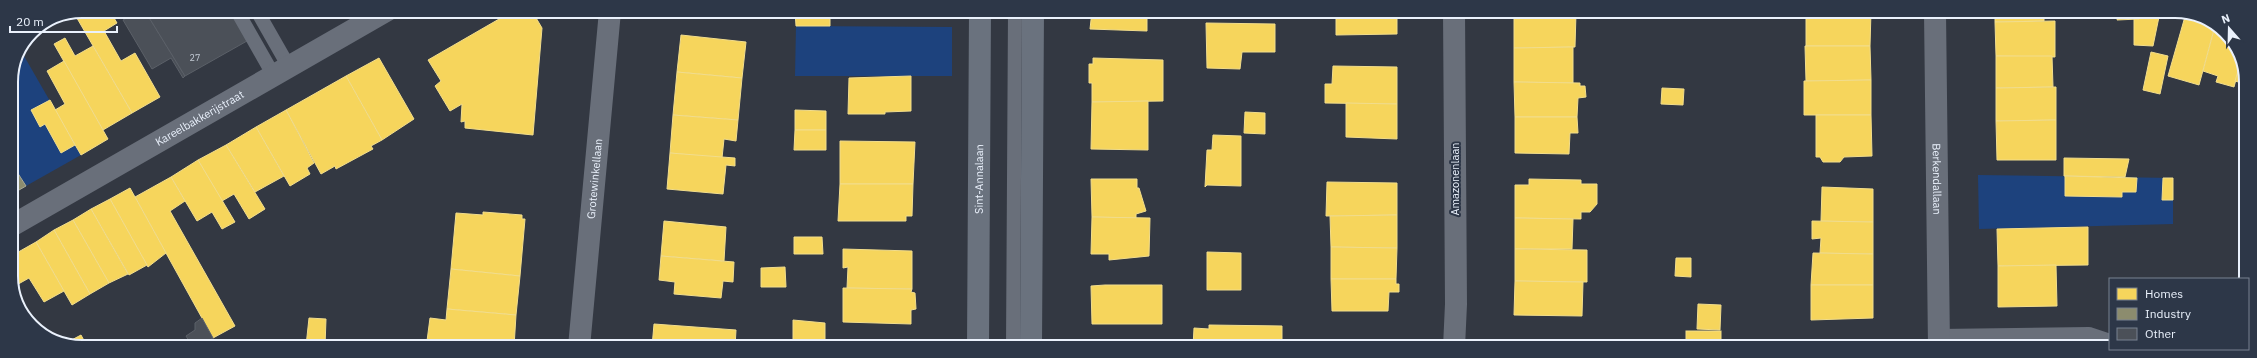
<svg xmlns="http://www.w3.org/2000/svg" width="2257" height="358" font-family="'IBM Plex Sans',sans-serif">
  <rect width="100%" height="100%" fill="#333842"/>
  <g fill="#1d427d">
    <polygon points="796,26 952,27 952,76 795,76"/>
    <polygon points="20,49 81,155 26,186 12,164 11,82 17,55"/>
    <polygon points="1978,175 2173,178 2173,224 1979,229"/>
  </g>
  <g fill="#f6d55c" stroke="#f2dd8c">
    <polygon points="82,11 110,11 117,23 104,31 121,61 135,53 160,97 132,113 74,13"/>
    <polygon points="513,11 532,11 542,28 533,135 465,128 465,121 461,122 462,104 450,111 435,86 441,81 428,60"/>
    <polygon points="795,11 830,11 830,26 796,26"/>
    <polygon points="1092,11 1147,11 1147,31 1090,29"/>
    <polygon points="1336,11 1397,11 1397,34 1336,35"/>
    <polygon points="1513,11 1574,11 1574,13 1514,13"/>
    <polygon points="1806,11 1871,11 1870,46 1806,46"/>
    <polygon points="1995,12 2044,12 2044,21 1995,22"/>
    <polygon points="2119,12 2141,12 2139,19 2117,20"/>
    <polygon points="2141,12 2160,12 2153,46 2134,45 2134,19 2139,19"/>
    <polygon points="1514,13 1576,13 1575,47 1514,48"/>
    <polygon points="2186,13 2215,26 2199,85 2168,76"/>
    <polygon points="2055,21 2055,57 1996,56 1995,22"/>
    <polygon points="1206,23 1275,24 1275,52 1242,52 1240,69 1207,68"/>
    <polygon points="2215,26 2222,29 2241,61 2234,87 2216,82 2218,76 2203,71"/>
    <polygon points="681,35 746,42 742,78 677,72"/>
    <polygon points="65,38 75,56 93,46 132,113 103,130 54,44"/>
    <polygon points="1805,46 1870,46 1871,80 1806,81"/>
    <polygon points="1573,47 1573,83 1514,82 1514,48"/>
    <polygon points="2151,52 2168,56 2160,94 2143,90"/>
    <polygon points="1996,56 2052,56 2053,87 1996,88"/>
    <polygon points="379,58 414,119 382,140 346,76"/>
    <polygon points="1093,58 1163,60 1163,101 1092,102 1092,83 1089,83 1089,64 1093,64"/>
    <polygon points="64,61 108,139 81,155 55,110 65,104 47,71"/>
    <polygon points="2241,61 2245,68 2245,84 2235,81"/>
    <polygon points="1333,66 1397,67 1397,104 1325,103 1325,84 1332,84"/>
    <polygon points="677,72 742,78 738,120 673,115"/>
    <polygon points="346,76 382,140 371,146 373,149 336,169 335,166 321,174 286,110"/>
    <polygon points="911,76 911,111 885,112 885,114 848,114 849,78"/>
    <polygon points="1871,80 1871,115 1804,115 1804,81"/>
    <polygon points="1514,82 1580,83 1580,86 1585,86 1586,97 1578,98 1577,117 1515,117"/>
    <polygon points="2056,87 2056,120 1996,121 1996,88"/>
    <polygon points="1662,88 1684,89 1683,105 1661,104"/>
    <polygon points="50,100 75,145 61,153 45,124 40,127 31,110"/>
    <polygon points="1148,101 1148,150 1091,149 1092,102"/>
    <polygon points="1346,103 1397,104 1397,139 1346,137"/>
    <polygon points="286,110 314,163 307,168 310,174 290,186 256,127"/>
    <polygon points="795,110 826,111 826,130 795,130"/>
    <polygon points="1245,112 1265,113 1265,134 1244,133"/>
    <polygon points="673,115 738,120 736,141 724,139 722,158 670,153"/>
    <polygon points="1816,115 1871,115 1872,156 1844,157 1840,162 1823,162 1820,157 1816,157"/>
    <polygon points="1515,117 1577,117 1578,133 1570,133 1569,154 1515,153"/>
    <polygon points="2056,120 2056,160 1997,160 1996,121"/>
    <polygon points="256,127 284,176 255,192 226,145"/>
    <polygon points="795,130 826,130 826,150 794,150"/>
    <polygon points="1213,135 1241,136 1241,186 1207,185 1205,187 1207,150 1212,150"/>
    <polygon points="840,141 915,142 913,184 840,184"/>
    <polygon points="226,145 265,209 249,219 234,194 222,201 198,160"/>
    <polygon points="670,153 735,158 735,166 726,165 723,194 667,189"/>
    <polygon points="2064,158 2129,159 2125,177 2064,176"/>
    <polygon points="198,160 235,222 222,229 212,212 197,221 171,177"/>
    <polygon points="2065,176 2137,178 2136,192 2122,192 2122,197 2065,196"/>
    <polygon points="171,177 185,201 170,211 235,326 213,338 135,197"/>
    <polygon points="2163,178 2173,178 2173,200 2162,200"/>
    <polygon points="1091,179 1137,179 1137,188 1139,188 1146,211 1136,214 1136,218 1092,217"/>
    <polygon points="1529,179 1581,180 1581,184 1597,184 1597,204 1590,212 1581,212 1581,219 1515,218 1515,185 1529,185"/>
    <polygon points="1327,182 1397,183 1397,215 1326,216"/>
    <polygon points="840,184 913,184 912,216 906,216 906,221 838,221"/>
    <polygon points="1822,187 1873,189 1873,222 1821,221"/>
    <polygon points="130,188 166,253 148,267 110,199"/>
    <polygon points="110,199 147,265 129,275 91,209"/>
    <polygon points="91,209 128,274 109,283 73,220"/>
    <polygon points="483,212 522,215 522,219 525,219 520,276 451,269 456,213 483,215"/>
    <polygon points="1397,215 1397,248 1331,247 1330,216"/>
    <polygon points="1092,217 1150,218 1149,256 1109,260 1109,254 1091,254"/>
    <polygon points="1515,218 1573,219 1572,249 1515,249"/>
    <polygon points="73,220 109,283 90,294 54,230"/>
    <polygon points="664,221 726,227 724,261 661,256"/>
    <polygon points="1812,221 1873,222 1873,254 1820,253 1821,238 1812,239"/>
    <polygon points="2088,227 2088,265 1998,266 1997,229"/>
    <polygon points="54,230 90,294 72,305 36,242"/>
    <polygon points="794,237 822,237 823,254 794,254"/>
    <polygon points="36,242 64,291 44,302 29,278 13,287 13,255"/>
    <polygon points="1331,247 1397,248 1396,279 1331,279"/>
    <polygon points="843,249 912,251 912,289 847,288 848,267 843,268"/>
    <polygon points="1515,249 1587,250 1587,282 1515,281"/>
    <polygon points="1207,252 1241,253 1241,290 1207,290"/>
    <polygon points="1813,253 1873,254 1873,285 1811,285"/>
    <polygon points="661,256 734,262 733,282 723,281 721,298 674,294 675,282 659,280"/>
    <polygon points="1676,258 1691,258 1691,277 1675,276"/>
    <polygon points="2056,265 2057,306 1998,307 1998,266"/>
    <polygon points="785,267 786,287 761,287 761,268"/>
    <polygon points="451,269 520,276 516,315 447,309"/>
    <polygon points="1331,279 1396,279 1396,284 1399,284 1399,292 1389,292 1388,311 1332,311"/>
    <polygon points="1515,281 1583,282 1582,316 1514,315"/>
    <polygon points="1105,285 1162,285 1162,324 1092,324 1091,286"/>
    <polygon points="1811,285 1873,285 1873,318 1811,320"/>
    <polygon points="843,288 912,289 911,292 915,293 916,309 911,310 911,324 843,322"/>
    <polygon points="1698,304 1721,305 1720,330 1697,329"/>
    <polygon points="447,309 516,315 514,347 423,347 423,341 427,341 430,318 446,320"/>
    <polygon points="309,318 326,319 325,346 306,346"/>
    <polygon points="793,320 825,323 825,341 793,341"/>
    <polygon points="654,324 736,330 735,347 652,347"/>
    <polygon points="1209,325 1282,326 1282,344 1247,343 1247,347 1193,347 1194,328 1209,329"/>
    <rect x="1686" y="331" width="35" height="16"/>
    <polygon points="81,335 87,346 73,346 66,343"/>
    <polygon points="2069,339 2069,347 1999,347 1999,343"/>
    <rect x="793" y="341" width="32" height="6"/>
    <polygon points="1320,342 1391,344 1390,347 1320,347"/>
  </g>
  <polygon fill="#8c8c6e" stroke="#a8aa99" points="12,164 26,186 12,194"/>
  <g fill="#4b5058" stroke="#5b6068">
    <polygon points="140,11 145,11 185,76 183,78 171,58 152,69 123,20"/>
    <polygon points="145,11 230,11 247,41 185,76"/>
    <polygon points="202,318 213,338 198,346 192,346 186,336 195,330 195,323"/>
  </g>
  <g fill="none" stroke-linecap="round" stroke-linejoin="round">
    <g stroke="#696f7a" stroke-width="14">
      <polyline points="237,11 274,76"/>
      <polyline points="257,11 289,67"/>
      <polyline points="1939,336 2089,334 2110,341"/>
      <polyline points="1013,347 1015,11"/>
    </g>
    <g stroke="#696f7a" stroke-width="22">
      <path id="s1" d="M1935,12L1939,347"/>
      <path id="s2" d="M13,225L386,11"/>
      <path id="s3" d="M579,347L610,11"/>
      <polyline points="1454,347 1456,304 1454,11"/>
    </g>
    <g stroke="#6a727e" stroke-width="22">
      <path id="s4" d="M978,347L980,11"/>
      <polyline points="1031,347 1033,11"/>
    </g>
  </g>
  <g text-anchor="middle" stroke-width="4" stroke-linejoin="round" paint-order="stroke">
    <g font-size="9" fill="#c2c9d3">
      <text x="195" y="61">27</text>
    </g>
    <g font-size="11" fill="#eaf1fc" stroke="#2d3748">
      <text dy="4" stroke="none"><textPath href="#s2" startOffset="215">Kareelbakkerijstraat</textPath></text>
      <text dy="4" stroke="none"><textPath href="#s3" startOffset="169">Grotewinkellaan</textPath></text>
      <text dy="4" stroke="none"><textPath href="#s4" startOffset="168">Sint-Annalaan</textPath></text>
      <text transform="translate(1455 179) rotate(-90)" y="4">Amazonenlaan</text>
      <text dy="4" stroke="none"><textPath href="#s1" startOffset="167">Berkendallaan</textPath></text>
    </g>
  </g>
  <path d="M0 0H2257V358H0ZM82 18H2175A64 64 0 0 1 2239 82V276A64 64 0 0 1 2175 340H82A64 64 0 0 1 18 276V82A64 64 0 0 1 82 18Z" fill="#2d3748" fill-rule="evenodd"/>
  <path fill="none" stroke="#eaf1fc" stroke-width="2" d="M82 18H2175A64 64 0 0 1 2239 82V276A64 64 0 0 1 2175 340H82A64 64 0 0 1 18 276V82A64 64 0 0 1 82 18Z"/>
  <rect x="2109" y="278" width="140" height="72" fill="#2d3748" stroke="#798190"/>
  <rect x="2117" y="288" width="20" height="12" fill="#f6d55c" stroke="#798190"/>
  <text x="2145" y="298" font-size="12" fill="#eaf1fc">Homes</text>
  <rect x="2117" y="308" width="20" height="12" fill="#8c8c6e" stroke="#798190"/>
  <text x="2145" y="318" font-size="12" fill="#eaf1fc">Industry</text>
  <rect x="2117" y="328" width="20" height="12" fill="#4b5058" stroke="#798190"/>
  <text x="2145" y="338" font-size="12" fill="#eaf1fc">Other</text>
  <g transform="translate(2229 28) rotate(340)" stroke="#2d3748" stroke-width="3" paint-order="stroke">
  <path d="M0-3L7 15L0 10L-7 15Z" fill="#eaf1fc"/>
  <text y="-6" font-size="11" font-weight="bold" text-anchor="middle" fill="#eaf1fc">N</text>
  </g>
  <path d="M10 26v6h107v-6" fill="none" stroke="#eaf1fc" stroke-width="2"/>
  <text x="16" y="26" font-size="12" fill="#eaf1fc" stroke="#2d3748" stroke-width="3" paint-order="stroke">20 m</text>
</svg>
